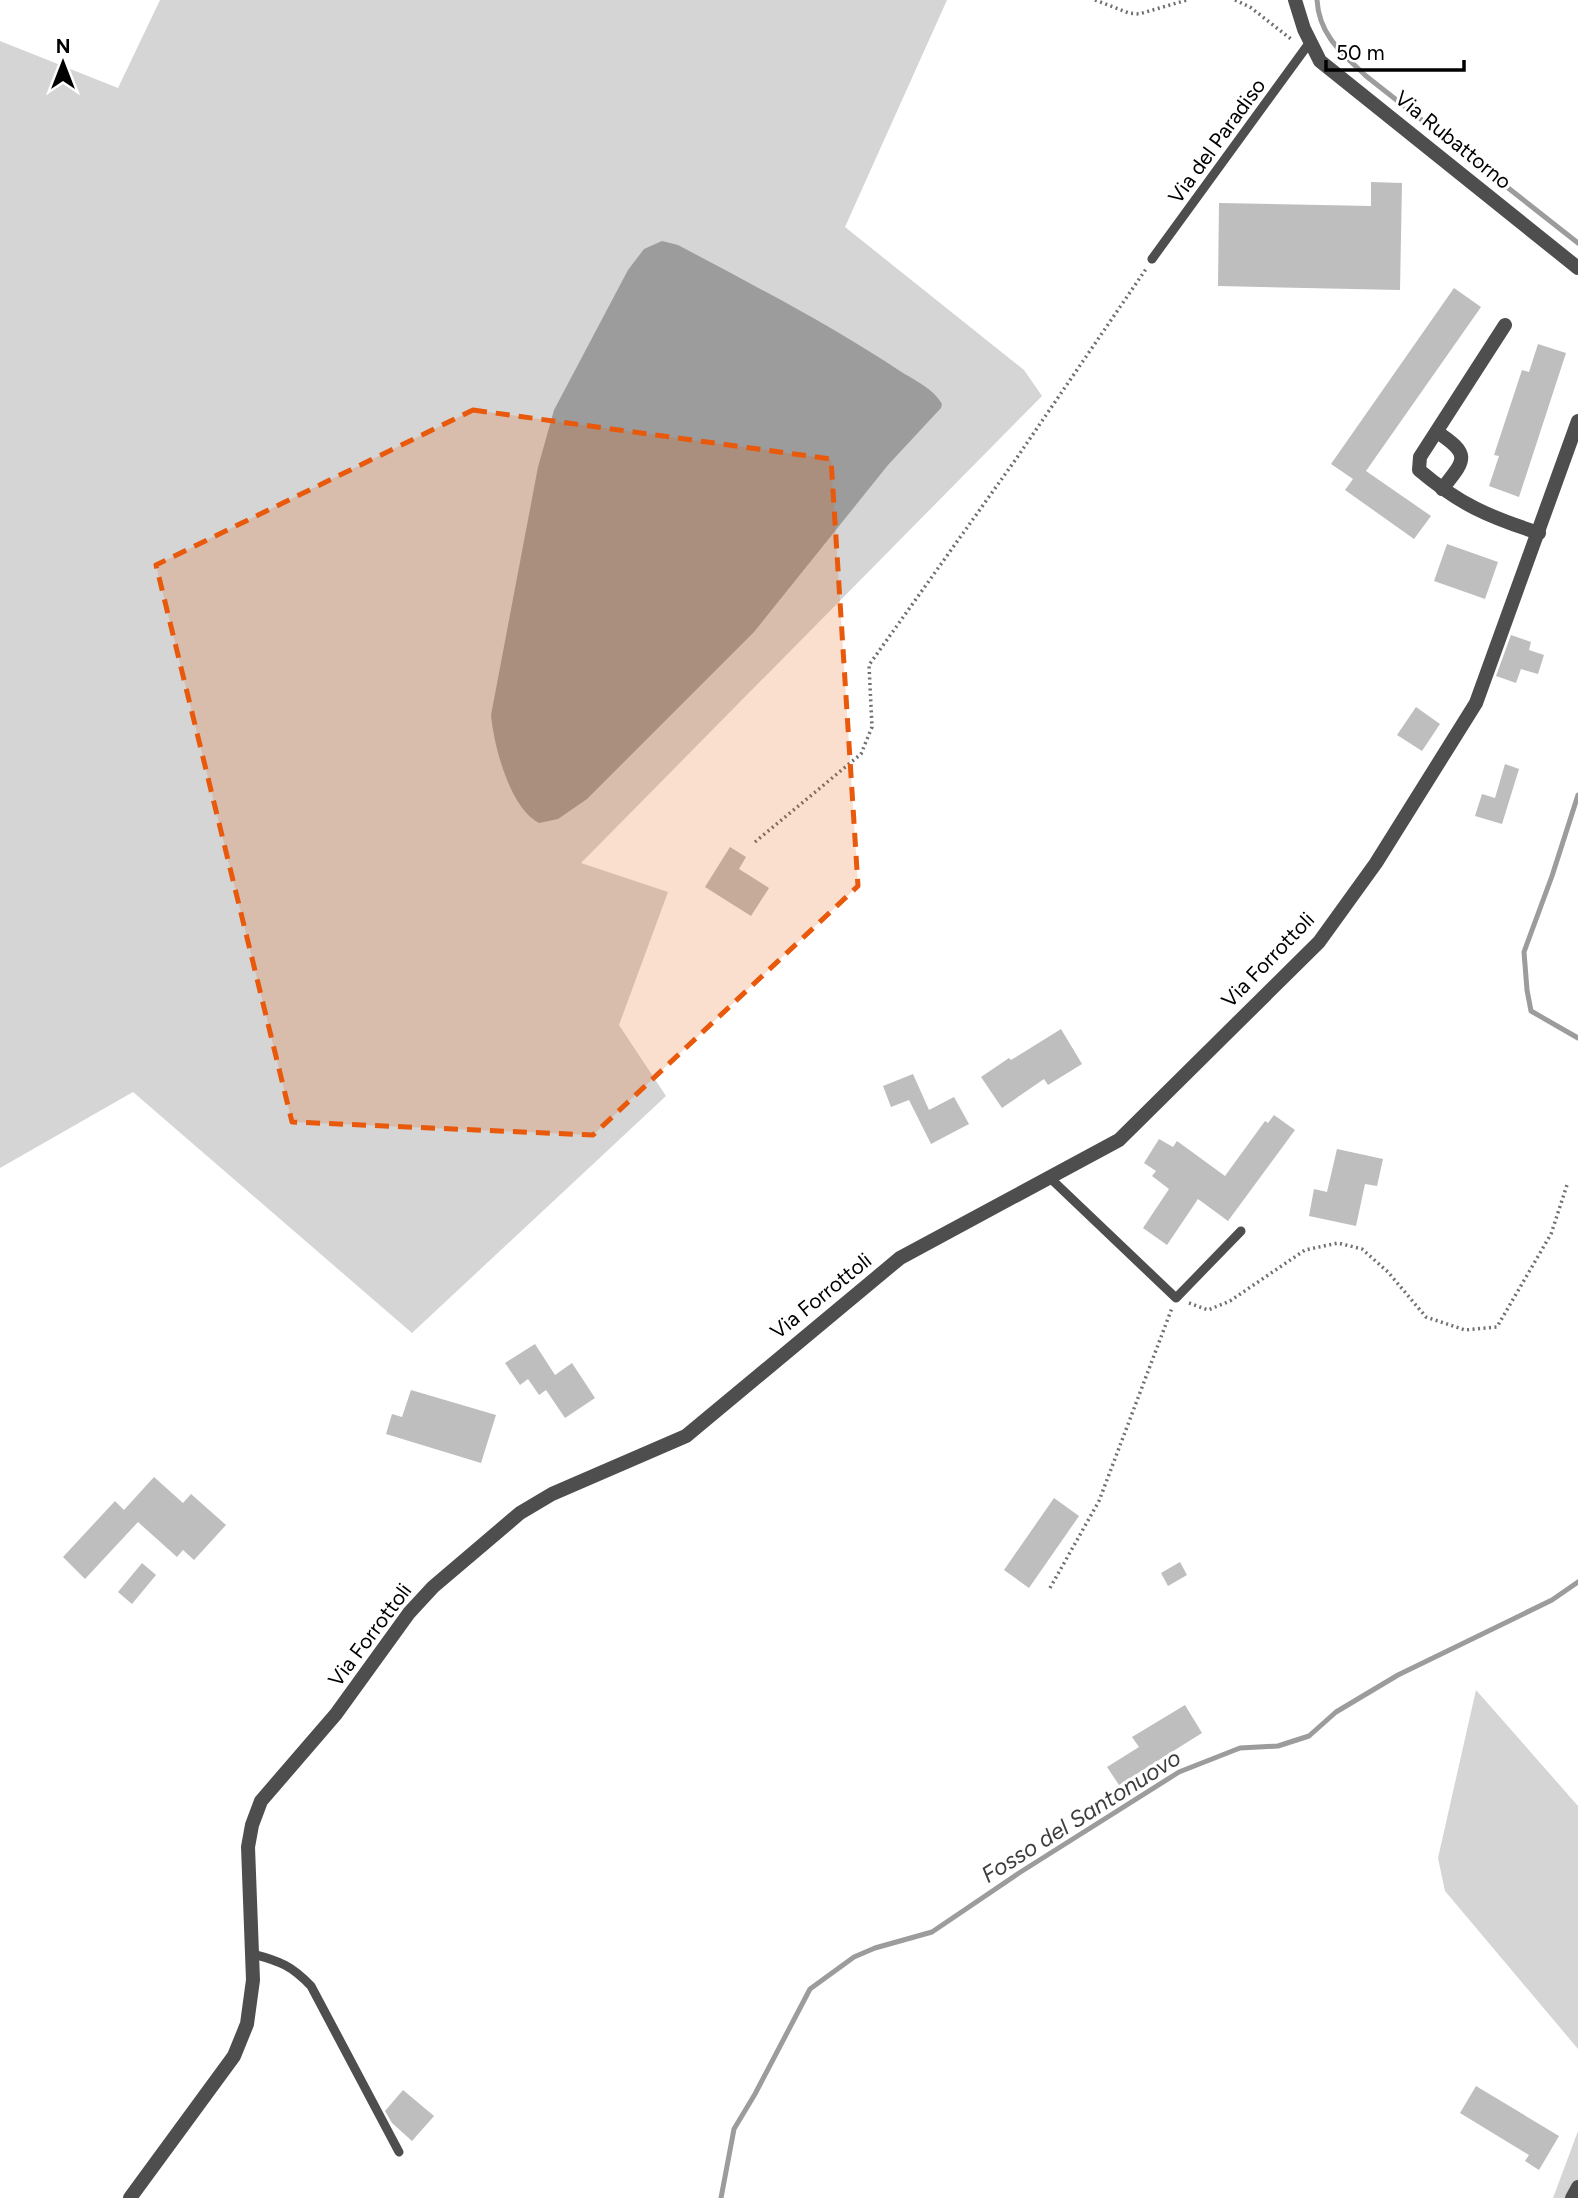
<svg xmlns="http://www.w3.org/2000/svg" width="1578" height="2198" font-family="Figtree,sans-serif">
  <rect width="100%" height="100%" fill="#fff"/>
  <g fill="#d5d5d5">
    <polygon points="160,0 947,0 845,227 1024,370 1042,396 581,863 668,892 619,1025 666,1096 412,1333 133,1092 0,1168 0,41 118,88"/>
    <polygon points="1476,1690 1578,1806 1578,2049 1445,1891 1438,1858"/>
    <polygon points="1578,2131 1578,2198 1553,2198"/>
  </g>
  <path fill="#9c9c9c" d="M662,241L678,245C753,285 829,324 900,371C914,380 934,389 942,404L941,408L888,465L754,632L587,799L558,819L539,823C510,808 494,747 491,715L538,467L554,410L628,270L644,249Z"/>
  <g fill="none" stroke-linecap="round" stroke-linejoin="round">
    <g stroke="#9c9c9c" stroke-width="5">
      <path d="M1317,0C1319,35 1342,53 1366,76L1578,243"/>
      <polyline points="1578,795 1552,876 1524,952 1527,990 1531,1011 1578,1038"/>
      <polyline points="721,2198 734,2129 755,2094 810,1989 854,1957 875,1948 932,1932 1019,1873 1179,1772 1240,1748 1278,1746 1309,1736 1336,1712 1398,1675 1552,1600 1578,1582"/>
    </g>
  </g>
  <g fill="#bebebe">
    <polygon points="1371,182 1402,183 1400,290 1218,286 1219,203 1371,206"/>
    <polygon points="1454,288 1481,307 1366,471 1431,516 1414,539 1345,490 1353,479 1331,464"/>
    <polygon points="1538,344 1566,353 1519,497 1489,486 1499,456 1494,455 1522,370 1529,372"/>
    <polygon points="1447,544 1498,562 1485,599 1434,581"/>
    <polygon points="1511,635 1531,642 1529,650 1544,655 1538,674 1521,669 1516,683 1496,676"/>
    <polygon points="1416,707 1440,724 1422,751 1397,735"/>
    <polygon points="1505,764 1519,769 1502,824 1475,816 1482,794 1495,798"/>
    <polygon points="730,847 746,857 739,869 769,888 751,916 705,887"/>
    <polygon points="1061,1029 1082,1064 1048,1085 1044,1079 1002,1108 981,1077 1009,1058 1011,1060"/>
    <polygon points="913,1074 929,1110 954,1097 969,1124 931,1144 909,1100 891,1107 883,1086"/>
    <polygon points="1274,1115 1295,1130 1228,1221 1198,1199 1167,1245 1143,1228 1169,1189 1152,1176 1156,1171 1144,1163 1159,1139 1173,1147 1177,1141 1225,1176 1265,1121 1268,1123"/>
    <polygon points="1337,1149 1383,1159 1377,1186 1365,1184 1356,1226 1309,1216 1314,1189 1327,1192"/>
    <polygon points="535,1344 555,1375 572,1363 595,1398 565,1418 546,1390 539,1395 528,1379 520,1385 505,1363"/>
    <polygon points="411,1390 496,1415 481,1463 386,1434 392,1414 402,1417"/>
    <polygon points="154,1477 183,1503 191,1494 226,1525 194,1560 183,1550 177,1557 138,1522 85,1579 63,1557 115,1501 124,1510"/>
    <polygon points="1054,1498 1079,1516 1029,1588 1004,1570"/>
    <polygon points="1180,1562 1187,1575 1168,1586 1161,1573"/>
    <polygon points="142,1563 156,1575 132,1604 118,1592"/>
    <polygon points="1185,1705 1202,1733 1119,1785 1107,1767 1139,1747 1132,1737"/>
    <polygon points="1476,2086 1559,2136 1539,2170 1525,2161 1529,2155 1460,2113"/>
    <polygon points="403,2090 434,2116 412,2141 392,2123 385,2111"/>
  </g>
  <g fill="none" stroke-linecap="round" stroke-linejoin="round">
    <g stroke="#707070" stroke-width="3.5" stroke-dasharray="2 3.5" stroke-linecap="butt">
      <polyline points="1095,0 1129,13 1139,14 1187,0"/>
      <polyline points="1235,0 1250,7 1291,39"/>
      <polyline points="755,842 861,754 872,727 869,665 1016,459 1146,269"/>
      <polyline points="1189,1303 1208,1310 1230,1301 1305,1250 1338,1243 1362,1249 1388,1272 1426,1317 1465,1330 1497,1327 1551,1234 1568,1182"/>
      <polyline points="1050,1588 1099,1501 1172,1308"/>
    </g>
    <g stroke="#4e4e4e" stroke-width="9">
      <polyline points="1152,259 1310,42"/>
      <polyline points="1049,1177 1176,1298 1241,1231"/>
      <path d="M253,1954C280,1961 292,1966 311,1986L399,2152"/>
    </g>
    <g stroke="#4e4e4e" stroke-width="14">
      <polyline points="1295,0 1304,29 1320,61 1578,268"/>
      <path d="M1505,325L1420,457L1419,470C1459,504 1489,517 1539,533"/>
      <path d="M1437,432C1472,455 1465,460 1442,489"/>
      <polyline points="130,2198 234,2056 247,2024 253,1980 248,1847 252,1825 261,1801 336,1714 409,1613 433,1587 520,1513 552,1494 686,1436 900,1258 1119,1140 1319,942 1376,863 1476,703 1578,421"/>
      <polyline points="1572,2198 1578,2187"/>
    </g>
  </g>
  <path fill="#e8590c" fill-opacity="0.2" stroke="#e8590c" stroke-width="5" stroke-dasharray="14 9" stroke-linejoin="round" d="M473,410L831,459L858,886L593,1135L292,1122L156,565Z"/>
  <g text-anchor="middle" stroke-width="6" stroke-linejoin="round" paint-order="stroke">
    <g font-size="21" fill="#000" stroke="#fff">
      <text transform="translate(1453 140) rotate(39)" y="7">Via Rubattorno</text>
      <text transform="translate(1217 141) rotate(-54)" y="7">Via del Paradiso</text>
      <text transform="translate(1268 960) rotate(-46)" y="7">Via Forrottoli</text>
      <text transform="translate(821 1296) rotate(-39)" y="7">Via Forrottoli</text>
      <text transform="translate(370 1635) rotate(-53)" y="7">Via Forrottoli</text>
    </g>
    <g font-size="23" font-style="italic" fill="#3d3d3d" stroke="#fff">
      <text transform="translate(1081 1816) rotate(-32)" y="8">Fosso del Santonuovo</text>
    </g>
  </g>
  <g transform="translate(63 63)" stroke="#ffffff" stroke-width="5" paint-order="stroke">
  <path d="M0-5L12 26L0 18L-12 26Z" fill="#000000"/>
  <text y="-10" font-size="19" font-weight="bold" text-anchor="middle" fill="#000000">N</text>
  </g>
  <path d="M1326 60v10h138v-10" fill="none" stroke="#000000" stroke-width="3.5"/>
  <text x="1336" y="60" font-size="21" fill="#000000" stroke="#ffffff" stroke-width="5" paint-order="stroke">50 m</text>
</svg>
